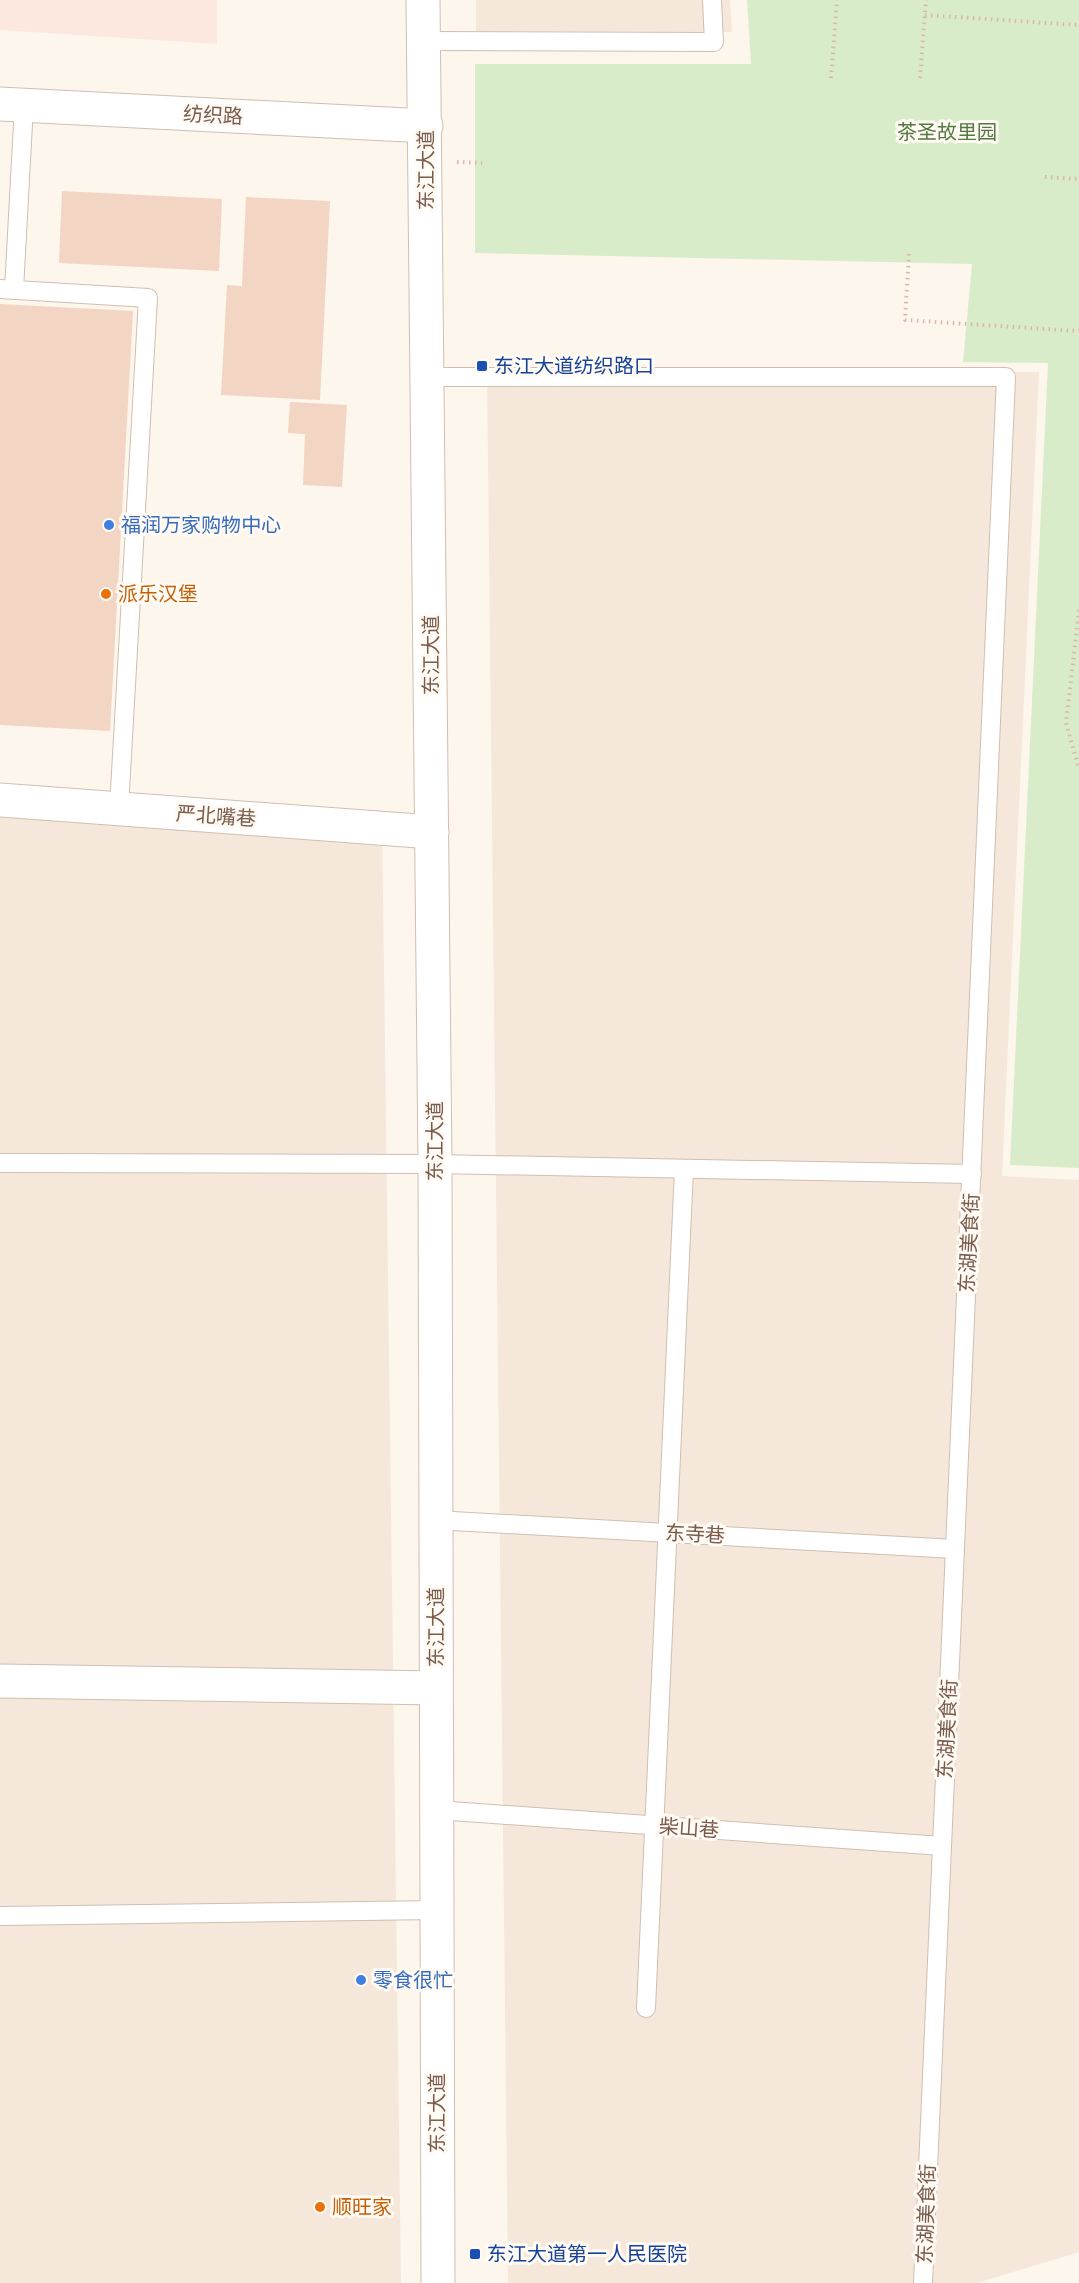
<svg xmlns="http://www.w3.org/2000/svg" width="1079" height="2283" font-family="Montserrat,'Noto Sans SC',sans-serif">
  <rect width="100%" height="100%" fill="#fdf6ec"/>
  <g fill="#f5e8da">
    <polygon points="476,0 730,0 732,32 476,31"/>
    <polygon points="487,371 1039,372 1002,1176 1079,1180 1079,2252 977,2283 508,2283"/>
    <polygon points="0,785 382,816 401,2283 0,2283"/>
  </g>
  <polygon fill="#fde8e0" points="0,0 217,0 217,44 0,30"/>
  <polygon fill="#d8ecc9" points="747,0 1079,0 1079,1168 1010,1165 1048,363 963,362 972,264 475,253 475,64 751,64"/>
  <g fill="#f3d5c3">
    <polygon points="62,191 222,199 219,271 59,263"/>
    <polygon points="246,197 330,201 320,400 221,395 227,285 242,286"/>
    <polygon points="0,304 133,311 110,731 0,725"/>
    <polygon points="290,402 347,405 342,487 303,485 305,434 288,433"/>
  </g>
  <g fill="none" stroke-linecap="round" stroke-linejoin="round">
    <defs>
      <g id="service">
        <polyline points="424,41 714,42 712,0"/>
        <polyline points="0,289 148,298 119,808"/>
        <polyline points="14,290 24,105"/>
        <polyline points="428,377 1006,377 923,2283"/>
        <polyline points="0,1163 435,1164 972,1174"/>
        <polyline points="435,1520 955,1549"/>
        <polyline points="437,1810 942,1846"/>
        <polyline points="0,1916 437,1910"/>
        <polyline points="646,2008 684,1169"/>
      </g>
      <g id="minor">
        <polyline points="0,800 432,832"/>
        <polyline points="0,1681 436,1688"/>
      </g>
      <g id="tertiary">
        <polyline points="423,0 435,1164 438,2283"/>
        <polyline points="0,104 426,126"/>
      </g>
    </defs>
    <use href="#service" stroke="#d1beb0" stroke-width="20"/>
    <use href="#minor" stroke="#d1beb0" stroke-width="35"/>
    <use href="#tertiary" stroke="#d1beb0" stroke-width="35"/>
    <g stroke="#d9b8a5" stroke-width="4" stroke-dasharray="1.5 4.5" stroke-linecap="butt">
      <polyline points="925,15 1079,25"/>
      <polyline points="831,78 837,0"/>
      <polyline points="920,78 926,0"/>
      <polyline points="457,162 482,163"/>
      <polyline points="1045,177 1079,179"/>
      <polyline points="909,254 905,320 1079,331"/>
      <polyline points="1079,610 1066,723 1079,769"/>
    </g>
    <use href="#service" stroke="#fff" stroke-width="18"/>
    <use href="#minor" stroke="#fff" stroke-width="33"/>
    <use href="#tertiary" stroke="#fff" stroke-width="33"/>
  </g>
  <g fill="#1a4fb4" stroke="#fffaf3" stroke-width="2">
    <rect x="476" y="360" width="12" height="12" rx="3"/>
    <rect x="469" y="2248" width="12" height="12" rx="3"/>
  </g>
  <g fill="#3f7fe0" stroke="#fffaf3" stroke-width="2">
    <circle cx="109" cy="525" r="6"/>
    <circle cx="361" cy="1980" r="6"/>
  </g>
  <g fill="#e8710a" stroke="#fffaf3" stroke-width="2">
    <circle cx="106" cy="594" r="6"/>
    <circle cx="320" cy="2207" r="6"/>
  </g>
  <g text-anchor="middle" stroke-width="6" stroke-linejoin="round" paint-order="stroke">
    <g font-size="20" fill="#7a5c4d" stroke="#fffaf3">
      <text transform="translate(213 115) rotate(3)" y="7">纺织路</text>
      <text transform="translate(426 170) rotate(-90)" y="7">东江大道</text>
      <text transform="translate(431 655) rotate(-90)" y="7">东江大道</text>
      <text transform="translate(216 816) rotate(4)" y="7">严北嘴巷</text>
      <text transform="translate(435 1141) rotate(-90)" y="7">东江大道</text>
      <text transform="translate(969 1243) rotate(-87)" y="7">东湖美食街</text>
      <text transform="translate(695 1534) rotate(3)" y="7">东寺巷</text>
      <text transform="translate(436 1627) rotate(-90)" y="7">东江大道</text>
      <text transform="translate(947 1729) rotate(-87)" y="7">东湖美食街</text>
      <text transform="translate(689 1828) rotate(4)" y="7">柴山巷</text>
      <text transform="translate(437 2113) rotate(-90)" y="7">东江大道</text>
      <text transform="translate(926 2214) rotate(-88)" y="7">东湖美食街</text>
    </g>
    <g font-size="20" fill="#537a41" stroke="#fffaf3">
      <text x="947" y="139">茶圣故里园</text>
    </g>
    <g font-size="20" fill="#164399" stroke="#fffaf3" text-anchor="start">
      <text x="494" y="373">东江大道纺织路口</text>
      <text x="487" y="2261">东江大道第一人民医院</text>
    </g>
    <g font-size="20" fill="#366cbe" stroke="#fffaf3" text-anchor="start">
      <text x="121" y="532">福润万家购物中心</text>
      <text x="373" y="1987">零食很忙</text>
    </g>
    <g font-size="20" fill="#c56008" stroke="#fffaf3" text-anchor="start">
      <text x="118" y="601">派乐汉堡</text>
      <text x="332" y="2214">顺旺家</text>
    </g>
  </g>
</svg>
